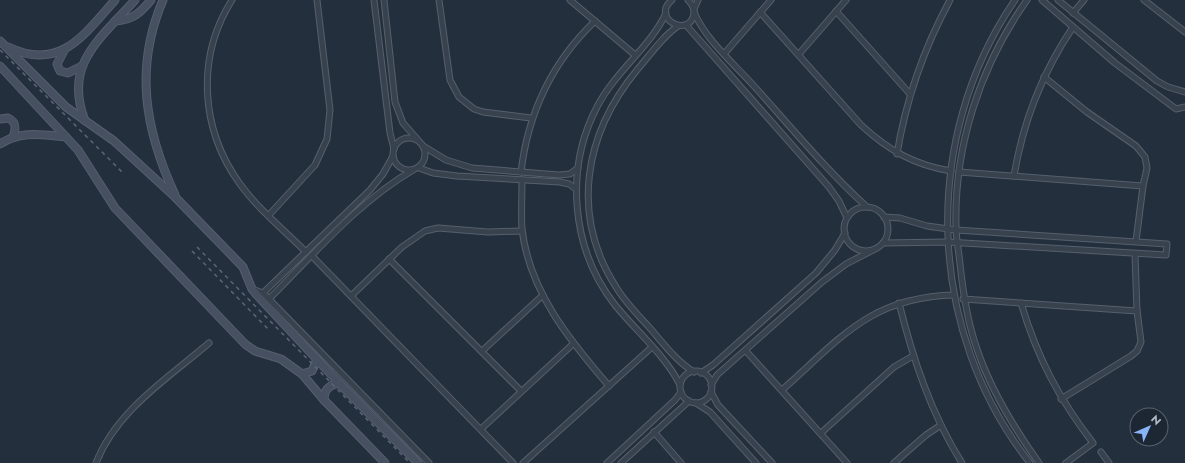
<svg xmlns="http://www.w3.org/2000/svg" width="1185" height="463" font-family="Jost,sans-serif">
  <rect width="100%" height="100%" fill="#242f3e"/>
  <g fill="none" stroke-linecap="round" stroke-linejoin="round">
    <defs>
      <g id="street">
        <path d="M232,0C196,57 200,129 240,184C258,209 284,230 306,252"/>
        <polyline points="374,0 390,133 394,149"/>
        <polyline points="384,0 395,102 403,123 418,140"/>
        <polyline points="439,0 450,80 459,97 474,109 483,112 531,118"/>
        <polyline points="570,0 635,55"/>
        <path d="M672,0C650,18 689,39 694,14C695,8 692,4 688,0"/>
        <path d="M1015,0C920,138 926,332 1030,463"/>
        <path d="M1027,0C980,66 954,146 956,227C956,239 959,252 960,264C963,293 967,321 977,349C991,391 1014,428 1039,463"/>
        <polyline points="1042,0 1115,63 1176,109 1185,107"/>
        <polyline points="1058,0 1157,81 1168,87 1185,92"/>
        <polyline points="1144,0 1185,32"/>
        <polyline points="694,9 698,0"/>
        <polyline points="836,11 910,94"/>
        <path d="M694,12C705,39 734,64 753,85C790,126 826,170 867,207"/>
        <path d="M760,12L861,125C888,150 914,165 951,171"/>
        <path d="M666,13C651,46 616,71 598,105C564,168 571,249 615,305C636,331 666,356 680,385"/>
        <polyline points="1073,13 1084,0"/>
        <polyline points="686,25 829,187 839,201 847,218"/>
        <path d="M678,26C662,37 650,55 637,70C584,134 570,215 616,287C625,302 637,314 649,327C663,343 676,361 694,372"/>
        <polyline points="724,54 771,0"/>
        <polyline points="799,54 846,0"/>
        <polyline points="1044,77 1087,112 1136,146 1145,157 1147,168 1143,186 1136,241"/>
        <circle cx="409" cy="154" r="16"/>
        <polyline points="423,146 446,160 472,168 559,175 570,174 578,168"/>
        <path d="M897,154C906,99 924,48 950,0"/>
        <polyline points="419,168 433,173 457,176 560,182 569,184 576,189"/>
        <path d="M521,172C528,113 552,62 595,21"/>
        <polyline points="959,172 1143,186"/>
        <path d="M1014,176C1023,121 1042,73 1073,27"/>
        <path d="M522,180C522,197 521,213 522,229C529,291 570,341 609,386"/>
        <circle cx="866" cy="229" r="22"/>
        <polyline points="269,215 315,165 327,139 330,110 317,0"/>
        <polyline points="883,243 947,242 1166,255 1167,244 956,230 927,226 900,218 884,217"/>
        <polyline points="312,256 513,463"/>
        <polyline points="389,259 521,391"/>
        <polyline points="252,289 263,293 429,463"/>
        <polyline points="263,293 370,190 383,174 393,156"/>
        <polyline points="351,296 402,247 425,231 438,228 488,232 522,231"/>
        <path d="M269,299C314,254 358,202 413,170"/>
        <polyline points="963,299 1137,311"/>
        <path d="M899,303C913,359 931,414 962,463"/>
        <path d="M1021,303C1037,357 1059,399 1093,443L1066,463"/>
        <polyline points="482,351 543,295"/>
        <polyline points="746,351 847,463"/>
        <circle cx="696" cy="387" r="16"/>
        <polyline points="701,373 713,365 816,273 835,250 845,233"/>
        <polyline points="711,385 717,375 822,282 846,264 873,250"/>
        <path d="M782,390C840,339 870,297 954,295"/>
        <polyline points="711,392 718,405 772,463"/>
        <polyline points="1061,399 1131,356 1137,351 1141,342 1137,311 1135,254"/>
        <polyline points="696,403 710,412 756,463"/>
        <polyline points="481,429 573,344"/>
        <polyline points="654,432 681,463"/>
        <polyline points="821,433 894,367 913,356"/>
        <polyline points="1101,452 1109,463"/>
        <path d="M96,463C116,411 168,378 209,343"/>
        <polyline points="523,463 652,347"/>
        <polyline points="607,463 675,400 681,392"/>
        <polyline points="621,463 689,401"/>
        <polyline points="894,463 926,435 941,425"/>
      </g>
      <g id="secondary">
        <path d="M163,0C134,68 145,130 175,195"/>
        <path d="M115,21C133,20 140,13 151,0"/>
        <polyline points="0,41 66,107 114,141 175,197 243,267 252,289 257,295 339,383 418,463"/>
        <path d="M8,47C60,72 84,35 115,0"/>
        <polyline points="65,49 57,64 60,71 68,73 82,66"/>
        <polyline points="0,66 78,150 115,208 245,344 255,351 281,359 302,374 324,400 385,463"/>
        <path d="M0,119L8,118C17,122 16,129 13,137"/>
        <path d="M85,121C63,64 100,39 135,0"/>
        <path d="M0,144C21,130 43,135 66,137"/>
        <polyline points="302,374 312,371 317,359"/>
        <path d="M324,400C324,390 329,385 339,383"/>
      </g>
    </defs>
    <use href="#street" stroke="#565f6c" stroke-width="7"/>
    <use href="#secondary" stroke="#565f6c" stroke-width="9"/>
    <use href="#street" stroke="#38414e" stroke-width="5"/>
    <use href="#secondary" stroke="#465061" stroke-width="7"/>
    <g stroke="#5a6575" stroke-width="1.5" stroke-dasharray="4 4" stroke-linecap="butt">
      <polyline points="0,50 122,172"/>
      <polyline points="197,247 410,463"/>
      <polyline points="192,251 269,330"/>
    </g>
  </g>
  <g transform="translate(1149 427) rotate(45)"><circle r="19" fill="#1d2633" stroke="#59626f"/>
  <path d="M0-3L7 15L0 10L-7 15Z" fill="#8ab4f8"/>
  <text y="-6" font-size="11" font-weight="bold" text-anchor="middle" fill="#b4bcc9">N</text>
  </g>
</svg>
